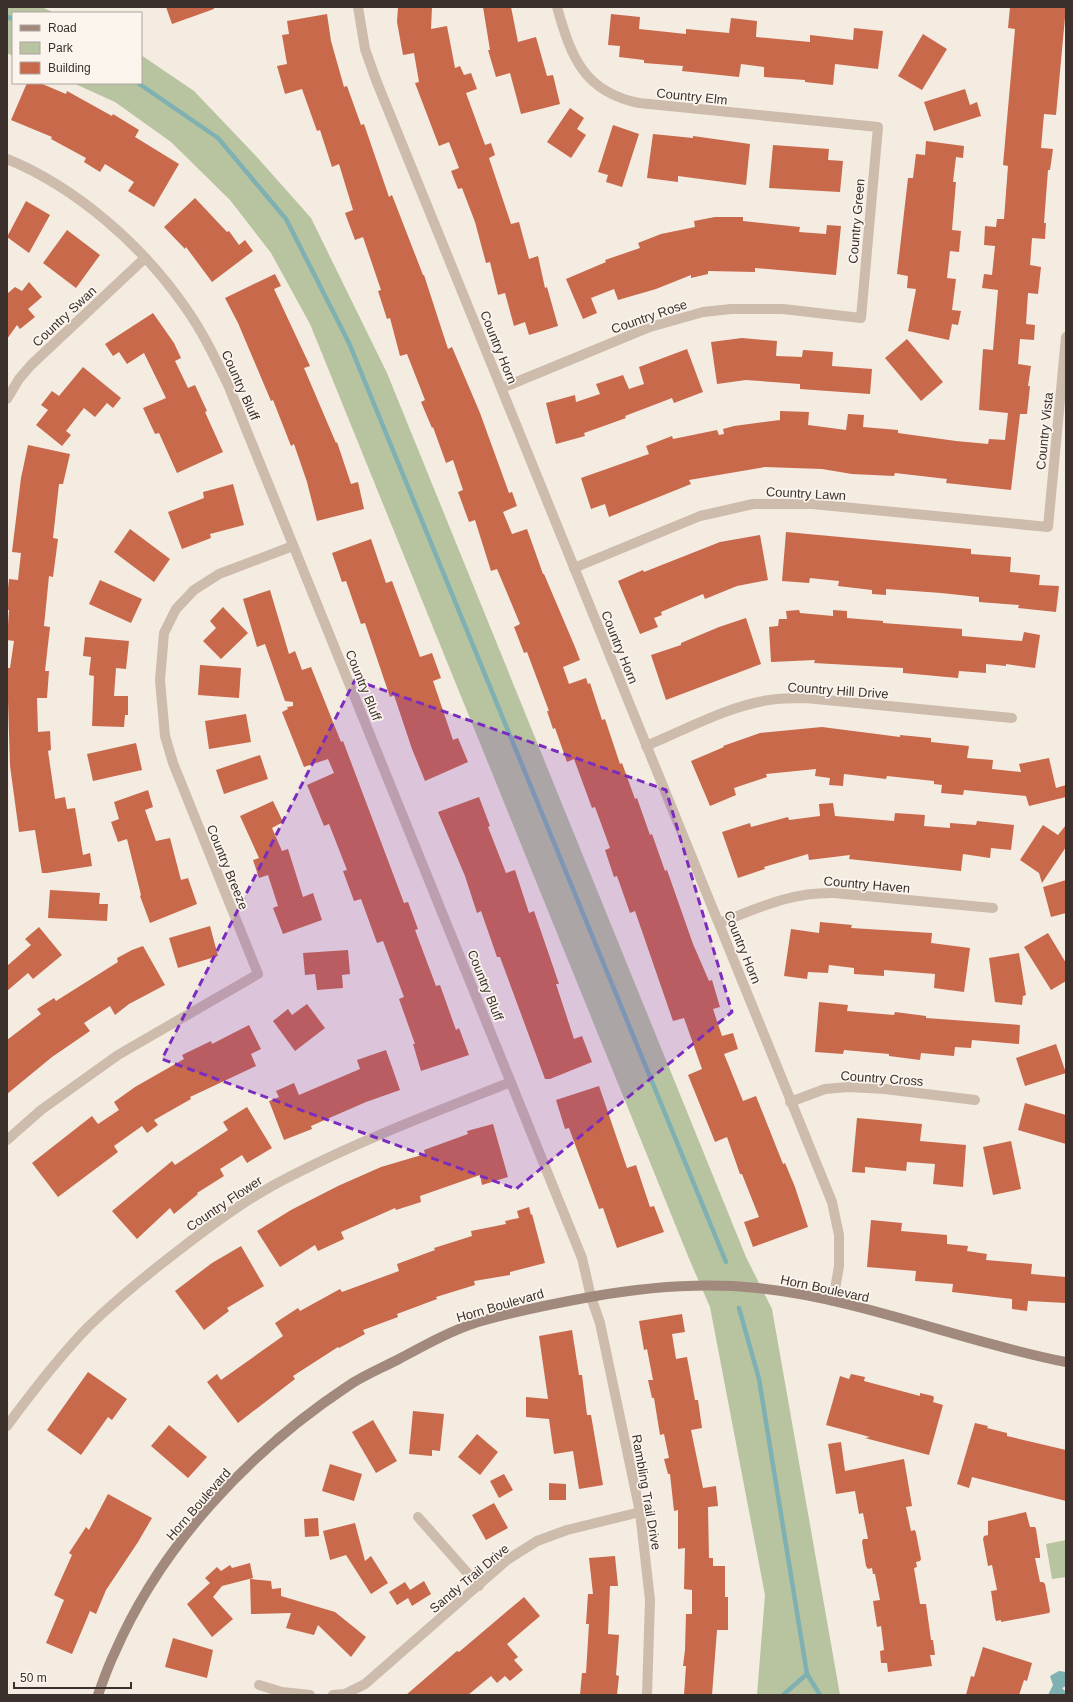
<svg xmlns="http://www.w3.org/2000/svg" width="1073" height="1702" font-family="Arial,sans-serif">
  <rect width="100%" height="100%" fill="#f4ebe1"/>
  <g fill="#b8c4a0">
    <polygon points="7,7 42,7 54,13 13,13 13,56 7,53"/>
    <polygon points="141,55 194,91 256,156 311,218 387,373 746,1257 772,1309 840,1695 757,1695 765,1595 710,1307 690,1261 310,324 271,253 230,200 171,142 115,102 73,83 141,83"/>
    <polygon points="1066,1540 1066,1577 1052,1579 1046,1544"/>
  </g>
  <polygon fill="#7fb0b2" points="1059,1671 1066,1672 1066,1686 1062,1688 1066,1692 1066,1695 1048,1695 1053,1685 1050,1676"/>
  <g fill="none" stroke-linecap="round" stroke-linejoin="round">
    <g stroke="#7fb0b2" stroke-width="4.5">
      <polyline points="7,17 13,19"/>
      <polyline points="138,83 218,138 286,219 349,343 726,1262"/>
      <polyline points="739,1308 759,1379 807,1674 820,1695"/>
      <polyline points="783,1695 807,1674"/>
    </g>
  </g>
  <g fill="#c8694b">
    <polygon points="166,7 214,7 214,9 172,24"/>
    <polygon points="398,7 432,7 431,29 447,26 455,68 460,66 464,75 471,73 477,89 466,93 485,145 491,143 495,155 489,158 511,224 519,222 529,259 538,256 545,288 547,287 558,326 529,335 525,322 514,326 505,293 498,295 490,262 486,263 475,222 462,188 458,189 451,171 459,168 449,142 439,146 415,83 419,82 414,53 403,55 397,22"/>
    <polygon points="483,7 511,7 518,42 536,37 547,76 553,75 560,104 521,114 510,73 496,77 488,50 490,50"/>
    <polygon points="1010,7 1066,7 1056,115 1044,114 1041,148 1053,149 1050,170 1048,170 1044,223 1046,223 1045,239 1032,238 1030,265 1041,267 1038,294 1028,293 1026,324 1035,325 1034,340 1020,339 1018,364 1031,366 1028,386 1030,386 1027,414 1020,414 1011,490 946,483 947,479 895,473 894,476 852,474 822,469 765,467 689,480 691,484 609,517 605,504 591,509 581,478 649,454 646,446 672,436 673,439 717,430 719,435 724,434 723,429 734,426 780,420 780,411 809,412 808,425 846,430 848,414 864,415 863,427 898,430 898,433 956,441 988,444 989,439 1005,440 1008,413 979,410 983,349 993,350 998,290 982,288 984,274 992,275 995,246 984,245 985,226 996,227 997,219 1004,219 1008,166 1003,165 1015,29 1008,28"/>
    <polygon points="327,14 331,41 344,87 347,86 361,125 364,124 389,197 392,195 423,275 424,275 448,349 452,347 480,413 509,493 512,492 517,506 503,512 512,534 527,529 543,574 544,574 575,647 580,660 563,667 569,684 586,678 588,684 590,683 602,720 605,719 620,764 622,763 635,799 637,798 650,835 652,834 665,871 667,870 693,944 709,981 712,980 720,1007 713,1009 722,1036 733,1033 738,1049 724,1054 743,1101 756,1096 783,1164 785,1163 795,1187 808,1227 753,1247 744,1222 759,1217 742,1174 740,1174 727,1137 715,1142 688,1075 702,1069 684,1018 673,1021 635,911 630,913 617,876 614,877 605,850 610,848 595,807 592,808 574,759 567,762 555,728 553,729 547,711 549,711 527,652 524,653 514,627 520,624 497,569 491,571 475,520 469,522 458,492 463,490 453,460 446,463 433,427 432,428 421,402 425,400 407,354 400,356 390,318 387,319 378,291 381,290 363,237 355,240 345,213 353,210 339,164 332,167 320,130 317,131 302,89 285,94 277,66 287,64 282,35 289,34 287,21"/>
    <polygon points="611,14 640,17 639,29 686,34 686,29 729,33 731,18 757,21 756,37 810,42 810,35 853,40 854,28 883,31 878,69 835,64 833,85 805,82 805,80 764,77 764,67 741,64 739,77 682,71 683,66 644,63 644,60 619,57 620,46 608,45"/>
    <polygon points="923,34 947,49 922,90 898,76"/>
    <polygon points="27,83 40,83 66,94 67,91 112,116 113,114 139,130 135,137 179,164 154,207 128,191 134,182 105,164 100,172 84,162 86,158 51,139 52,137 11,120"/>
    <polygon points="965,89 970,105 977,102 981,116 934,131 924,102"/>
    <polygon points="570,108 584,118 577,129 586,135 571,158 547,142"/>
    <polygon points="613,125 639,134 622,187 606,182 608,175 598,172"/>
    <polygon points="653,134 693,138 693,136 750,144 746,185 678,176 678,182 647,178"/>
    <polygon points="926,141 964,146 963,158 956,157 953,182 956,182 952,230 961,231 959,252 950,251 947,278 956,279 952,310 961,311 958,325 952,324 949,340 908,331 916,289 907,288 908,276 897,274 908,178 913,178 916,154 925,155"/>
    <polygon points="773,145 829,149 828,160 843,161 840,192 769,188"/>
    <polygon points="195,198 227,232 229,231 239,245 245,240 253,251 212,282 186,247 185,249 164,227"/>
    <polygon points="26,201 50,215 29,253 7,237"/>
    <polygon points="715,217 743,217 743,221 800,227 799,232 826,234 827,225 841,226 836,275 755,268 755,272 708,271 708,274 691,278 691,275 656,289 618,300 614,289 591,298 597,313 583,319 566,279 606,262 605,260 640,248 638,243 661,234 695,227 694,221"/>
    <polygon points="67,230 100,255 76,288 43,263"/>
    <polygon points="275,274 281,286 274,289 310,366 304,368 336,443 337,442 351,484 358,482 364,509 317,521 307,482 294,444 291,446 273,400 271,401 238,323 225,298"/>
    <polygon points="29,282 42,297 28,309 35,317 20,329 17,325 7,339 7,294 15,287 22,291"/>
    <polygon points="153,313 174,343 181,358 175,361 188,388 195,385 207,411 205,412 223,452 177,473 159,433 155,434 143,408 166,398 144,353 127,364 119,352 113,356 105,344"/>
    <polygon points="742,338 777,341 776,356 802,357 803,350 833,352 832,366 872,369 870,394 800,389 800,384 746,380 717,384 711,342"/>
    <polygon points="907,339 943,382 921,401 885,358"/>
    <polygon points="687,349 703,392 674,403 672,398 625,416 626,418 584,433 585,436 556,444 546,403 575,395 576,402 600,394 596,384 623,375 629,389 644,384 639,367"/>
    <polygon points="83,367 121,398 113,408 107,403 95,417 84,408 66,431 71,435 62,446 36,425 48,410 41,405 52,391 59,396"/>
    <polygon points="28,445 70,454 63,484 59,484 53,538 58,539 53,577 49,576 44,626 50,627 45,671 49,671 47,698 37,698 38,732 50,731 51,750 48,751 55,799 65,797 67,809 75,808 83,855 90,853 92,866 47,873 42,873 35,830 19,832 10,766 7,668 10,668 14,641 7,640 9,610 7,610 7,598 9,579 18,580 21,553 12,552 21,478"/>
    <polygon points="233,484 244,525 210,534 211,538 182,549 168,512 204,498 203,492"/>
    <polygon points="130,529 170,559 154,582 114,552"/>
    <polygon points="786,532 971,549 971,554 1011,557 1010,572 1040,575 1039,585 1059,586 1056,612 1018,608 1019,605 979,602 979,597 941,593 886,589 886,595 872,594 872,590 838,586 839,581 810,578 809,583 782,581"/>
    <polygon points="760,535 768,580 737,586 705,599 703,594 661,612 662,615 654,618 658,627 640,634 618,581 643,570 644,572 720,542"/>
    <polygon points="371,539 386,583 392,581 420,657 432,653 441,678 433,681 453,740 458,738 468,762 425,781 412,749 394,695 390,697 365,623 361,624 346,581 342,582 332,553"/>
    <polygon points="100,580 142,599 131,623 89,604"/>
    <polygon points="270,590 289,654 295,651 302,670 311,667 341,742 343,741 404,903 408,902 418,929 415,930 436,986 440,985 456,1030 459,1028 469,1055 421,1071 413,1044 415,1044 399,999 404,997 383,941 377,943 361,899 354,901 343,871 347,870 329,824 324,826 307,785 334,773 328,759 304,767 282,712 288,709 287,707 293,706 293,702 285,701 265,644 257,647 243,599"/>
    <polygon points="223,607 248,633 221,659 203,641 216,628 210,621"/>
    <polygon points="799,610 800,613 833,616 833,610 847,611 847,618 883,621 883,623 962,629 962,636 1022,641 1024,632 1040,635 1035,668 1006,664 1006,666 986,664 986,673 959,671 958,678 903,673 903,668 814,663 815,660 771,662 769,627 778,626 779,619 787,619 786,611"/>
    <polygon points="746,618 761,664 666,700 651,655 681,645 681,643 719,627"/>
    <polygon points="85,637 129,641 126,669 116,668 114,696 128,696 128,715 125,715 124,727 92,726 94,676 89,675 91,657 83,656"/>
    <polygon points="200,665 241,668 239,698 198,695"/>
    <polygon points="246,714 251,742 209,749 205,721"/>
    <polygon points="822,727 900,737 900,735 931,738 931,742 969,746 967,758 993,760 992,769 1021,772 1019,764 1049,758 1056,788 1066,785 1066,797 1029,806 1026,796 964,790 963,795 941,793 942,785 934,784 934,781 887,776 886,779 844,774 843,786 829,785 830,778 815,776 816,769 766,774 767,777 734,788 736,795 710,806 691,761 724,747 723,746 760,733"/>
    <polygon points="136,743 142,770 93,781 87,754"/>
    <polygon points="260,755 268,779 224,794 216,770"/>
    <polygon points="148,790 153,807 145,810 156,841 170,838 181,880 188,878 197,904 150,923 140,896 141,895 127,839 118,842 111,822 119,819 114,802"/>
    <polygon points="479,797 490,826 488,827 506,873 515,870 529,913 534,911 559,984 556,984 574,1039 582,1036 592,1062 550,1079 545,1079 500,957 497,957 481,911 477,913 465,876 438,812"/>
    <polygon points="273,801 283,822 272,828 282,851 288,849 303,897 313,893 322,920 283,934 273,908 278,906 268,875 259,878 253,860 259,858 240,816"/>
    <polygon points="833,803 835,816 894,821 895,813 925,815 924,826 950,828 950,823 976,825 977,821 1014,825 1011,850 991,848 990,858 963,854 961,871 849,859 850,855 809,860 808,854 764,867 765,869 738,878 722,832 750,823 751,827 788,817 789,820 820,816 819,804"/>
    <polygon points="1043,825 1058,835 1066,825 1066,847 1042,883 1039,873 1020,860"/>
    <polygon points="1066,880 1066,913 1051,917 1043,887"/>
    <polygon points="50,890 100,893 99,904 108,904 107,921 48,918"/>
    <polygon points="820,922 852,925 851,928 932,933 931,943 970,948 964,992 934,988 935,974 884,970 884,976 854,974 854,968 829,965 828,973 808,972 807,979 784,976 791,929 819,933"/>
    <polygon points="210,926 218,956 178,968 169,938"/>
    <polygon points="39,927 62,955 33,979 28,973 7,991 7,966 31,945 25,939"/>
    <polygon points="1048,933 1066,963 1066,981 1051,990 1024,947"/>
    <polygon points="143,946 165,985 129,1004 115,1015 110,1006 84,1023 90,1031 52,1057 7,1094 7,1040 41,1014 37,1009 54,998 56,1001 118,962 117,958 132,950"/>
    <polygon points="348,950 350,974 342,975 343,988 317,990 315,974 305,975 303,953"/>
    <polygon points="1019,953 1026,995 1023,996 1022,1005 995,1002 989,958"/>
    <polygon points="819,1002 848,1005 847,1011 894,1015 895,1012 926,1016 926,1018 1020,1025 1019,1044 972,1040 971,1048 955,1047 954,1056 921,1053 920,1060 889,1056 889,1054 844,1050 843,1054 815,1052"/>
    <polygon points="307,1004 325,1028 295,1051 273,1021 288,1009 292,1015"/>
    <polygon points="249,1025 261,1049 251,1054 256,1066 190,1097 191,1099 154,1120 158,1125 147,1133 142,1126 114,1146 118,1152 58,1197 32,1163 92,1116 98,1124 119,1110 114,1102 135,1087 184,1059 182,1055 211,1041 212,1044"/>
    <polygon points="1056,1044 1066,1073 1025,1086 1016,1058"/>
    <polygon points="386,1050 400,1090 366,1102 311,1126 312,1129 284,1140 269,1101 279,1097 276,1091 294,1083 299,1095 360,1069 357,1060"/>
    <polygon points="599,1086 627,1168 636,1165 650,1207 654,1206 664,1232 617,1248 603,1208 599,1209 569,1128 565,1129 556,1100"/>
    <polygon points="1025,1103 1066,1115 1066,1144 1018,1130"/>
    <polygon points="247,1107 272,1148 247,1163 242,1155 220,1169 224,1176 197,1193 198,1194 174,1214 170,1208 137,1239 112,1211 172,1161 175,1165 228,1130 223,1122"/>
    <polygon points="857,1118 922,1124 920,1141 966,1145 963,1187 933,1184 935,1164 907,1162 906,1171 865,1167 865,1173 852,1172"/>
    <polygon points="493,1124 508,1177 482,1185 480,1175 420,1196 421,1202 396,1210 395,1208 341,1232 344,1239 318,1251 315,1245 280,1267 257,1231 291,1210 338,1186 381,1167 425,1154 424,1150 468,1134 467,1131"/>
    <polygon points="1011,1141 1021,1189 993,1195 983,1147"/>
    <polygon points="529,1207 531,1215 532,1214 545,1263 510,1272 510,1275 474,1281 475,1285 436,1297 437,1299 397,1314 398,1317 363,1330 365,1334 339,1348 338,1347 293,1376 295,1379 238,1423 207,1382 217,1374 221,1380 283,1336 275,1323 298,1308 300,1311 340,1289 342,1292 399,1271 397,1264 435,1250 434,1248 472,1236 471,1231 506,1224 505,1221 519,1218 517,1211"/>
    <polygon points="871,1220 902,1223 901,1231 947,1235 947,1244 968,1246 967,1251 987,1254 986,1260 1032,1264 1031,1274 1066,1277 1066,1303 1028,1301 1027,1311 1012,1309 1012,1299 952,1292 953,1284 915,1281 916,1271 867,1267"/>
    <polygon points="241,1246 264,1286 227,1308 229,1311 204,1330 175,1291 212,1263"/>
    <polygon points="682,1314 685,1332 672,1334 676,1359 687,1357 695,1400 698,1400 702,1428 691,1430 703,1488 716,1486 718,1506 708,1507 709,1558 713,1558 713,1566 725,1566 725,1597 728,1597 728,1630 717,1630 712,1695 684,1695 686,1666 683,1666 685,1650 686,1614 692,1614 692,1590 684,1589 685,1548 678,1549 678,1510 674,1511 670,1474 668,1474 664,1459 669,1458 664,1434 660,1435 654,1398 652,1398 648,1380 653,1380 647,1349 644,1350 639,1321"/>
    <polygon points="572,1330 579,1375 582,1375 587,1415 591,1415 603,1485 579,1489 573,1451 554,1454 549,1419 526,1417 526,1397 548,1399 539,1336"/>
    <polygon points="88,1372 127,1399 112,1420 108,1417 81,1455 47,1430"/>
    <polygon points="851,1374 865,1377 864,1381 920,1396 920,1393 933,1396 934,1398 933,1402 943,1405 929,1455 865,1438 870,1437 826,1425 840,1376 849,1379"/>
    <polygon points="413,1411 444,1414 440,1451 432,1450 432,1456 409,1454"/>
    <polygon points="373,1420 397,1461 376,1473 352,1432"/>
    <polygon points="975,1423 988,1426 987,1428 1007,1433 1007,1436 1066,1450 1066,1501 972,1477 969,1488 957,1484"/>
    <polygon points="169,1425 207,1457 188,1478 151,1446"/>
    <polygon points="477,1434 498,1452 480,1475 458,1457"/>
    <polygon points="841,1442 845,1471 904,1459 912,1506 906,1507 911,1531 915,1530 916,1533 921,1559 920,1561 916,1562 917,1567 914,1568 920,1604 926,1604 931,1640 933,1640 935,1655 930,1655 932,1666 888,1672 887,1663 881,1663 880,1651 884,1650 881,1626 877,1627 873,1601 880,1600 875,1574 873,1574 872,1568 868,1569 866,1566 862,1542 863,1539 868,1539 863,1513 859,1514 855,1491 836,1494 828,1444"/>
    <polygon points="330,1464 362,1474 354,1501 322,1491"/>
    <polygon points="504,1474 513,1490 499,1498 490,1481"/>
    <polygon points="549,1483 566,1484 566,1500 549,1500"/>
    <polygon points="108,1494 152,1518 138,1542 106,1590 96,1614 90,1611 72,1654 46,1643 64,1600 54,1595 72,1555 69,1553 86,1527 89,1530"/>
    <polygon points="494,1503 508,1528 486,1540 472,1515"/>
    <polygon points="1026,1512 1030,1527 1035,1527 1036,1529 1040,1555 1040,1558 1035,1558 1040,1582 1043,1582 1045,1584 1050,1611 1049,1613 1001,1622 1001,1620 996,1621 995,1618 991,1591 997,1590 992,1565 988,1566 983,1539 984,1536 988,1535 988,1521"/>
    <polygon points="318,1518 319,1536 305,1537 304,1519"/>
    <polygon points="355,1523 365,1561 371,1556 388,1583 371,1594 346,1555 330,1560 323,1531"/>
    <polygon points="615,1556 618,1586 610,1586 608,1634 619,1635 616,1675 619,1676 617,1695 580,1695 582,1673 586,1673 589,1624 586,1624 588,1594 593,1594 589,1558"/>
    <polygon points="250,1563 253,1578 222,1586 213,1597 233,1619 212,1637 187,1604 210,1583 205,1578 217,1567 221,1571 230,1565 232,1568"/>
    <polygon points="250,1579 271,1581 272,1589 281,1588 281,1596 335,1612 366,1637 351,1657 318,1625 314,1635 286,1628 291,1613 251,1614"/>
    <polygon points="424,1581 431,1594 412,1606 408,1598 397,1605 389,1592 405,1582 410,1590"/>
    <polygon points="524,1597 540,1616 507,1644 518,1657 514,1660 523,1670 510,1681 505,1676 497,1683 491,1676 468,1695 406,1695 457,1651 459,1652"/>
    <polygon points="173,1638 213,1650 207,1678 165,1667"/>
    <polygon points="983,1647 1032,1663 1027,1681 1024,1680 1019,1695 966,1695 971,1676 974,1677"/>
  </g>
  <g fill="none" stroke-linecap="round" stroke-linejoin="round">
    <g stroke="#cdbbac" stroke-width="10">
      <polyline points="358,7 365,49 376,80 832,1202 839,1235 839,1266 833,1301"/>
      <path d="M7,159C76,187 143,246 185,307C203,332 216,360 229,387L582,1258L591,1297L600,1323L640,1512L650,1600L647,1695"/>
      <path d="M502,388L650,327L703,312L731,309H783L861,318L878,127L639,103C584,92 571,57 557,7"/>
      <polyline points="7,399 19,379 31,365 145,258"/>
      <polyline points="574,568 700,516 753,504 812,504 1048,527 1066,337"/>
      <path d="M646,746C685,730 728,706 769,700C781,698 793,698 806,698L1012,718"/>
      <path d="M719,923C759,908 790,892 834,893L993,908"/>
      <polyline points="790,1102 825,1089 848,1087 885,1089 975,1100"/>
      <polyline points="7,1140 41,1110 118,1055 258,974 173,763 165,736 160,680 164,633 176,609 194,590 219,574 293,546"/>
      <path d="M7,1426C32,1392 59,1357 88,1327C115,1301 144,1277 174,1254C211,1225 250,1196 293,1175C363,1139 438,1111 511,1082"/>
      <polyline points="418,1517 479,1586"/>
      <polyline points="259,1685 282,1692 310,1695"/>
      <polyline points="333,1695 345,1694 365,1684 507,1560 537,1541 567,1530 640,1512"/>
    </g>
    <path stroke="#a18a7d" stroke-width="10" d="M98,1695C103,1681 108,1666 115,1652C162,1544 250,1451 348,1386C364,1375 382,1368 399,1359C425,1345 450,1331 478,1322C515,1311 552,1304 590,1297C646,1287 700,1282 757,1288C863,1299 962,1342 1066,1362"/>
  </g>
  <path fill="#7b2cbf" fill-opacity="0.2" stroke="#7b2cbf" stroke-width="3" stroke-dasharray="8 5" stroke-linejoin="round" d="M355,680L666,790L732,1012L516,1189L162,1059Z"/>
  <g text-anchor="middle" stroke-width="3.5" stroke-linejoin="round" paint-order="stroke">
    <g font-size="13" fill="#3b302b" stroke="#fbf5ee">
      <text transform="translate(692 96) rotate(6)" y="5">Country Elm</text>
      <text transform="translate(856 221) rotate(-85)" y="5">Country Green</text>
      <text transform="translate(64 316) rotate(-43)" y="5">Country Swan</text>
      <text transform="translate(649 316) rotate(-19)" y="5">Country Rose</text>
      <text transform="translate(499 347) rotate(68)" y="5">Country Horn</text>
      <text transform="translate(241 385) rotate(66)" y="5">Country Bluff</text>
      <text transform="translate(1044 431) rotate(-84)" y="5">Country Vista</text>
      <text transform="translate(806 493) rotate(3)" y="5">Country Lawn</text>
      <text transform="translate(620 647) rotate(68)" y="5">Country Horn</text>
      <text transform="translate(364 685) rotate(68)" y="5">Country Bluff</text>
      <text transform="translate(838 690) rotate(4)" y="5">Country Hill Drive</text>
      <text transform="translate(228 867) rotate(68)" y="5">Country Breeze</text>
      <text transform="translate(867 884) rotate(5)" y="5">Country Haven</text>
      <text transform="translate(743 947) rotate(68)" y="5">Country Horn</text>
      <text transform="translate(486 985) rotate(68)" y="5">Country Bluff</text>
      <text transform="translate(882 1078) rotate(4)" y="5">Country Cross</text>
      <text transform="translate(224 1203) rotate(-34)" y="5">Country Flower</text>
      <text transform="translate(825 1288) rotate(12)" y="5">Horn Boulevard</text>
      <text transform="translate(500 1305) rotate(-16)" y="5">Horn Boulevard</text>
      <text transform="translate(647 1492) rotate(80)" y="5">Rambling Trail Drive</text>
      <text transform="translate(198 1504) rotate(-49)" y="5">Horn Boulevard</text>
      <text transform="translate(469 1578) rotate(-40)" y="5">Sandy Trail Drive</text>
    </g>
  </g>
  <rect width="1073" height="1702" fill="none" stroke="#3b302b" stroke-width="16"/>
  <rect x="12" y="12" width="130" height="72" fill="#fbf5ee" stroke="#aea6a0"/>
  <rect x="20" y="25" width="20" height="6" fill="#a18a7d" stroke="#aea6a0"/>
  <text x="48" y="32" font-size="12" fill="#3b302b">Road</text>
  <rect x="20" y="42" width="20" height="12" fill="#b8c4a0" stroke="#aea6a0"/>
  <text x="48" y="52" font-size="12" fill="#3b302b">Park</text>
  <rect x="20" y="62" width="20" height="12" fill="#c8694b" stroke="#aea6a0"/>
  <text x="48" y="72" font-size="12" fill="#3b302b">Building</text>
  <path d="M14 1682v6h117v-6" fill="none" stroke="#3b302b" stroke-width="2"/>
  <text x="20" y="1682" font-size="12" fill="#3b302b" stroke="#fbf5ee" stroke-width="3" paint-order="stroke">50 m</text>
</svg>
